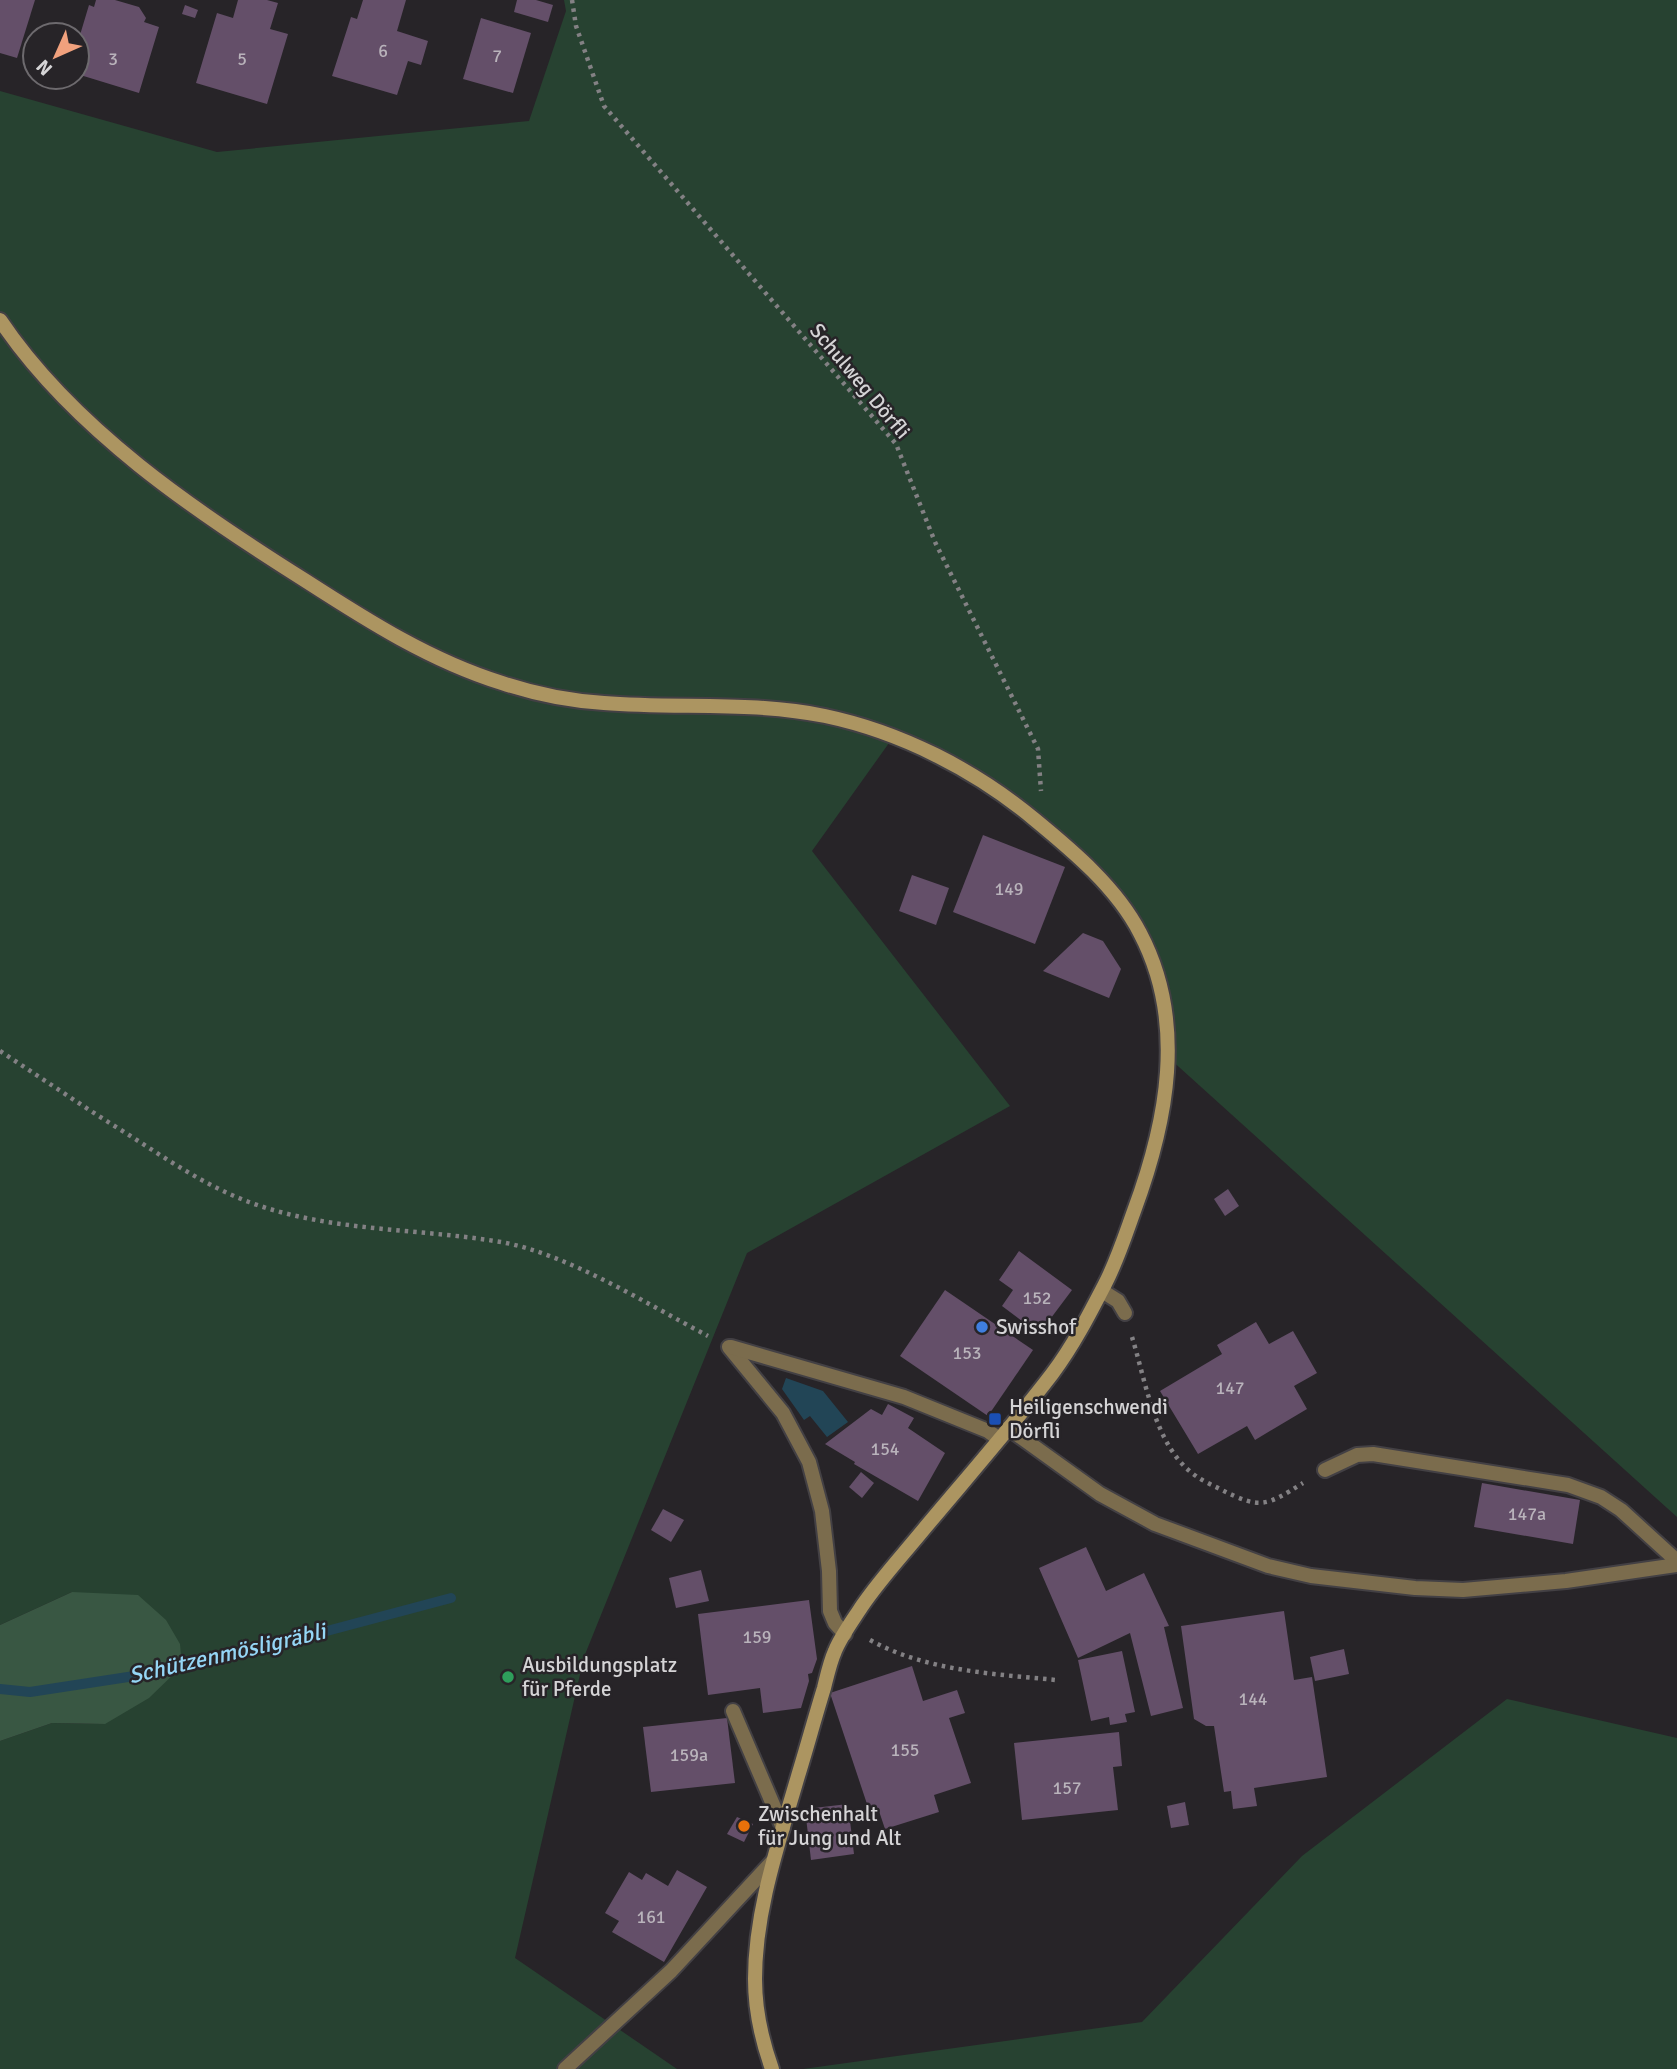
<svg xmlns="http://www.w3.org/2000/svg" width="1677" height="2069" font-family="Signika,sans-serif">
  <rect width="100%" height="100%" fill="#272428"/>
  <g fill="#274231">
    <polygon points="564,0 1677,0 1677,1517 1169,1058 1160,987 1119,902 1018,806 894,736 812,851 1010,1106 747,1253 584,1657 515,1958 677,2069 0,2069 0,1741 52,1723 105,1724 72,1592 0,1625 0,91 217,152 529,121 566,11"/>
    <polygon points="1507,1699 1677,1738 1677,2069 803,2069 1142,2022 1302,1856"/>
  </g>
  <polygon fill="#395743" points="72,1592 138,1595 166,1620 180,1644 182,1666 149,1698 105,1724 52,1723 0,1741 0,1625"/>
  <polygon fill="#224556" points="786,1378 823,1391 848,1422 827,1437 810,1416 804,1420 782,1389"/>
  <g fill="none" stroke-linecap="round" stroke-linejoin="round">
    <polyline stroke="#224556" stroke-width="10" points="0,1689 30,1692 154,1673 308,1636 451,1598"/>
  </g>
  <g fill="#644f69">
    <polygon points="0,0 35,0 17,58 0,53"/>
    <polygon points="96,0 115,0 139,7 146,18 144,22 159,27 139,93 77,74 77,45 89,5 94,7"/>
    <polygon points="238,0 267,0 278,3 270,29 288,34 267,104 196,83 217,13 233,18"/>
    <polygon points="363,0 406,0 397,31 428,41 421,65 408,61 397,95 332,76 351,17 357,19"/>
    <polygon points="517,0 536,0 553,5 548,22 514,12"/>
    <polygon points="185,5 198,10 195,18 182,14"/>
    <polygon points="481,18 531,33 513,93 463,79"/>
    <polygon points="983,835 1065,867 1035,944 953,912"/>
    <polygon points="912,875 949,888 936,925 899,911"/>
    <polygon points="1083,933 1103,941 1121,969 1109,998 1043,971"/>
    <polygon points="1228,1189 1239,1206 1225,1216 1214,1199"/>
    <polygon points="1019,1251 1072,1290 1039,1334 1002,1306 1013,1290 999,1280"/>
    <polygon points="945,1290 1033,1350 988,1416 900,1356"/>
    <polygon points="1256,1322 1269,1344 1293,1331 1317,1373 1294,1386 1307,1409 1255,1440 1247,1426 1198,1454 1160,1391 1222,1354 1217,1345"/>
    <polygon points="888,1404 914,1418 908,1428 945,1453 918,1501 854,1464 855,1462 825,1444 871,1409 882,1415"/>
    <polygon points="861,1472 874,1483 862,1498 849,1487"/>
    <polygon points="1482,1483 1580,1500 1573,1544 1474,1527"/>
    <polygon points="663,1509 684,1520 671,1542 651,1530"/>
    <polygon points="1086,1547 1106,1591 1144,1573 1169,1626 1164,1627 1183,1708 1151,1716 1130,1633 1078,1658 1039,1568"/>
    <polygon points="701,1570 709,1601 676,1608 669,1578"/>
    <polygon points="809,1600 817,1659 812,1673 808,1674 809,1681 801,1708 763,1713 760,1688 708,1695 698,1614"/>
    <polygon points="1284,1611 1294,1680 1312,1677 1327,1777 1254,1788 1257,1806 1233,1809 1231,1791 1224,1792 1214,1726 1206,1726 1194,1719 1181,1626"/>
    <polygon points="1344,1649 1349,1674 1315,1681 1310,1657"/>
    <polygon points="1122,1651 1135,1712 1125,1714 1127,1722 1110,1725 1109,1717 1091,1721 1078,1660"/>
    <polygon points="912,1666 923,1701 957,1690 965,1713 949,1718 971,1783 934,1795 939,1812 885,1829 879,1811 870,1813 830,1693"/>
    <polygon points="727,1718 735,1783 651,1792 643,1727"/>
    <polygon points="1119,1732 1122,1766 1113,1767 1118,1810 1022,1820 1014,1743"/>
    <polygon points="1185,1802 1189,1825 1171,1828 1167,1806"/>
    <polygon points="848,1804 854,1854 811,1860 805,1809"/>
    <polygon points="737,1817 753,1824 744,1842 727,1834"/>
    <polygon points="677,1870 707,1887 664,1962 612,1932 619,1921 605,1913 629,1872 642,1880 646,1873 668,1886"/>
  </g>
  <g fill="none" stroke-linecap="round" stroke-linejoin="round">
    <defs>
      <g id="lane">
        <polyline points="1102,1291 1118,1301 1125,1313"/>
        <polyline points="729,1347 783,1413 809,1462 822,1511 829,1571 830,1611 835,1623 845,1634"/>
        <polyline points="731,1347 904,1397 988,1431 999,1439"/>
        <polyline points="1325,1470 1357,1455 1373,1454 1568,1485 1601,1497 1621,1510 1677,1561"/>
        <polyline points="733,1711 783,1828"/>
      </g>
      <g id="street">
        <polyline points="1008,1428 1100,1494 1155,1524 1268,1566 1311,1576 1415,1588 1463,1590 1566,1581 1677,1565"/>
        <polyline points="565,2069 671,1971 772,1862"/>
      </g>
      <path id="secondary" d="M0,320C73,429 196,512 306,581C368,621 431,661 502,683C535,694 570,701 604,703C678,709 753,701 825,716C901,732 975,770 1034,819C1073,851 1117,888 1140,933C1187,1022 1167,1122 1134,1211C1125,1236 1117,1261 1105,1284C1089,1315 1073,1346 1052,1374C1010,1429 964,1481 919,1535C900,1558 879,1581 862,1606C853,1620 841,1636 835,1651C830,1662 827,1676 824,1688C815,1717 807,1747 798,1776C779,1842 755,1910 755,1979C755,2009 762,2041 772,2069"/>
    </defs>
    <use href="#lane" stroke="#434044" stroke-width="18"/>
    <use href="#street" stroke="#434044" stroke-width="18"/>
    <use href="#secondary" stroke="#434044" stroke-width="18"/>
    <g stroke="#838184" stroke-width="4.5" stroke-dasharray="3.5 5" stroke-linecap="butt">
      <polyline points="572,0 576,26 604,106 896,444 935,542 1038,749 1041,791"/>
      <path d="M0,1051C43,1079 85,1108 129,1135C168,1160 206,1186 249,1202C329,1232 418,1228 501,1242C568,1254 647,1304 708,1336"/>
      <path d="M1132,1337C1146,1382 1155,1448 1196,1476C1203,1481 1212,1485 1220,1489C1261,1510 1266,1506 1303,1483"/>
      <path d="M870,1640C926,1671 994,1674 1056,1680"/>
    </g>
    <use href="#lane" stroke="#7b6c4d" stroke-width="14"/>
    <use href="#street" stroke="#7b6c4d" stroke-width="14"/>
    <use href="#secondary" stroke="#ac9561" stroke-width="14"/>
  </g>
  <circle fill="#3f7fe0" stroke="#272428" stroke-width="2.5" cx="982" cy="1327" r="7"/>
  <rect fill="#1a4fb4" stroke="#272428" stroke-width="2.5" x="988" y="1412" width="14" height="14" rx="3.5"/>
  <circle fill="#2e9e5b" stroke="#272428" stroke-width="2.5" cx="508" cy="1677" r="7"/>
  <circle fill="#e8710a" stroke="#272428" stroke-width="2.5" cx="744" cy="1826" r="7"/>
  <g text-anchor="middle" stroke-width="5" stroke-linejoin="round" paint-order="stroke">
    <g font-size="18" fill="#b9b3bb">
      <text x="383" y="57">6</text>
      <text x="497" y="62">7</text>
      <text x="113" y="65">3</text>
      <text x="242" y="65">5</text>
      <text x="1009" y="895">149</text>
      <text x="1037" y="1304">152</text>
      <text x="967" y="1359">153</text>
      <text x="1230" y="1394">147</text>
      <text x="885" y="1455">154</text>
      <text x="1527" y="1520">147a</text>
      <text x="757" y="1643">159</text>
      <text x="1253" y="1705">144</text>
      <text x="905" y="1756">155</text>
      <text x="689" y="1761">159a</text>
      <text x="1067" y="1794">157</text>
      <text x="651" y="1923">161</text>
    </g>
    <g font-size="21" fill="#d5d4d6" stroke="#272428">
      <text transform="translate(860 381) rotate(50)" y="7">Schulweg Dörfli</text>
    </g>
    <g font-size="21" fill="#d5d4d6" stroke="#272428" text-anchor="start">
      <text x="996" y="1334">Swisshof</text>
      <text x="1009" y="1414">Heiligenschwendi<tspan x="1009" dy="24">Dörfli</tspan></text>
      <text x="522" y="1672">Ausbildungsplatz<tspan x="522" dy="24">für Pferde</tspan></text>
      <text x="758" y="1821">Zwischenhalt<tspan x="758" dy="24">für Jung und Alt</tspan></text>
    </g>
    <g font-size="23" font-style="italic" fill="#95d6f6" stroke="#272428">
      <text transform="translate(227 1653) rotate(-13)" y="8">Schützenmösligräbli</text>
    </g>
  </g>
  <g transform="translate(56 56) rotate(225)"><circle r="33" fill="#272428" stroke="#6d6a6e" stroke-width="2"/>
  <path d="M0-5L12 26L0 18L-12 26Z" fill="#f1a17d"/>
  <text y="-10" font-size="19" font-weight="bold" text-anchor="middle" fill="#d5d4d6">N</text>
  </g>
</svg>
